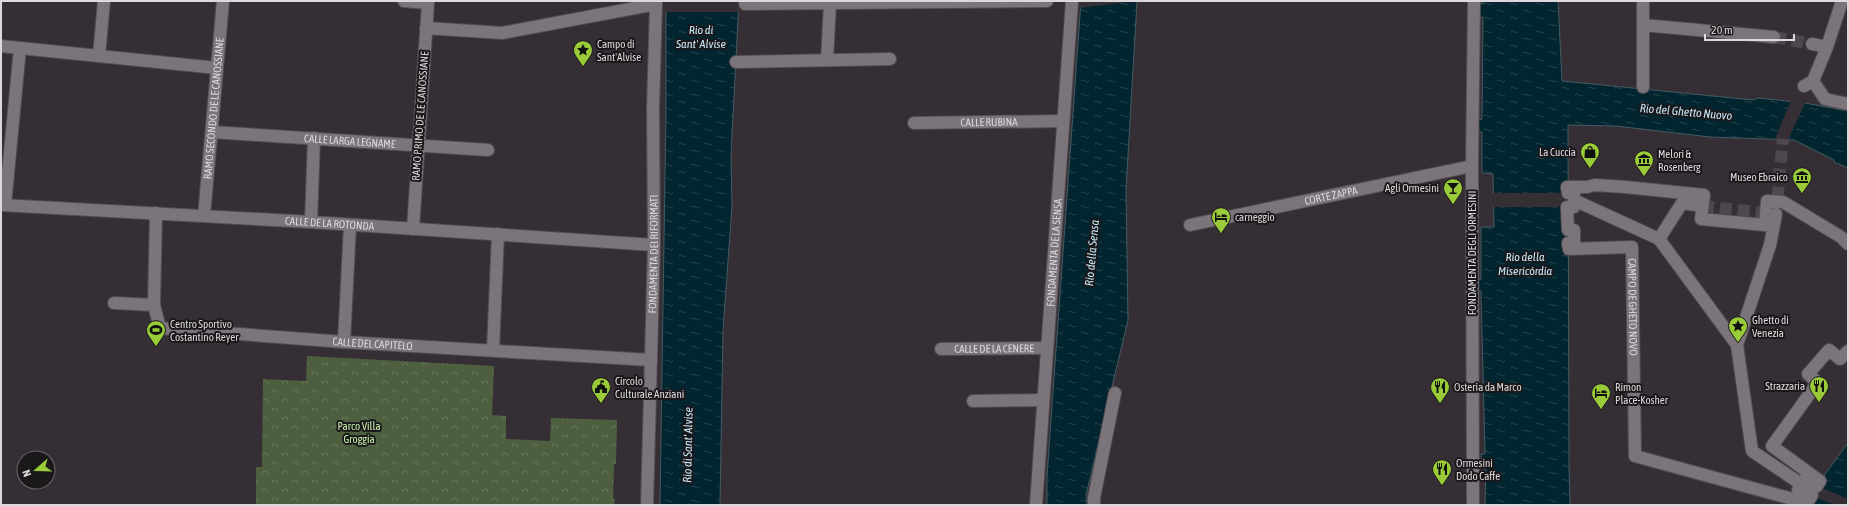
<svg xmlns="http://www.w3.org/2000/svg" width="1849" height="506" font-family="'Asap Condensed',sans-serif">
  <defs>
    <pattern id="park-crowns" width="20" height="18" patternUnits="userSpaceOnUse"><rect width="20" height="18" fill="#4d5f3f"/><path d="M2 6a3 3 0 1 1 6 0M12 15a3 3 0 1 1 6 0" fill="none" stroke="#66755a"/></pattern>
    <pattern id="water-ripples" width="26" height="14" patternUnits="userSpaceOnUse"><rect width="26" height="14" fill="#02252f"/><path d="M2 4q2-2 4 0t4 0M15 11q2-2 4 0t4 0" fill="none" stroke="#26444d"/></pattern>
  </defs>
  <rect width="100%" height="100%" fill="#352f35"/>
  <polygon fill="url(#park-crowns)" points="307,356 494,366 492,415 506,416 506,439 550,441 551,418 617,420 616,464 614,464 613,499 615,499 614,505 256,505 256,467 262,467 263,379 306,381"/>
  <g fill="url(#water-ripples)" stroke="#435b63">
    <polygon points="666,1 739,1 731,154 732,206 723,330 720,505 660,505 666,109"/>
    <polygon points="1081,1 1137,1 1126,189 1128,320 1086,495 1087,505 1047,505 1047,476"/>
    <polygon points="1483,1 1558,1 1562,81 1753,100 1758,98 1805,103 1848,111 1848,168 1834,162 1834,160 1794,140 1710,137 1616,126 1568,125 1569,466 1570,504 1572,505 1485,505 1486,465 1482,465 1481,454 1485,454 1481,291 1478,291 1477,280 1481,279 1481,227 1494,227 1493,174 1482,173 1482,132 1477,132 1478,120 1482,119 1483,17 1478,17 1478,4 1483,4"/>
    <polygon points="1848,443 1848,505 1806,505 1820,481"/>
  </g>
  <g fill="#352f35">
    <polygon points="664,1 741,1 740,12 664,12"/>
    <polygon points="1079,1 1137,1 1079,8"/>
    <polygon points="1791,100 1806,101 1788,140 1775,139"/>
    <polygon points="1491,193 1570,193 1569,207 1492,207"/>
    <polygon points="1815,485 1848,499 1848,505 1835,505 1810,495"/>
  </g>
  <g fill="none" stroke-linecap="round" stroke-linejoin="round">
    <g stroke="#4e484e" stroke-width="12" stroke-dasharray="12 6" stroke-linecap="butt">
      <polyline points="1774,37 1812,44"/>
      <polyline points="1702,206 1776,214 1783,139"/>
    </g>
    <defs>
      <g id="minor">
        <polyline points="404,1 428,3 413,229"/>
        <polyline points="1643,1 1643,87"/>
        <polyline points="745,4 1047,1"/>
        <polyline points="1643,25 1774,37"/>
        <polyline points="426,28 502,33 656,4"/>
        <polyline points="1812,44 1827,47"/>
        <polyline points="1,46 20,48 5,205"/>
        <polyline points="20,48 217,68"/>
        <polyline points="99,56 104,1"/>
        <polyline points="827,60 830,3"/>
        <polyline points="736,62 890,59"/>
        <polyline points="1813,81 1825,99 1848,104"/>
        <polyline points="1804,86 1813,81 1827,47 1842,1"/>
        <path id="s1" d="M914,123L1063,121"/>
        <path id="s2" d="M212,132L488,150"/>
        <polyline points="1574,200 1659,239 1737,345 1752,451 1801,484"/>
        <path id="s3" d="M1,205L311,222L654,245"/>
        <path id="s4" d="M204,216L223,1"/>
        <polyline points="311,222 314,138"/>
        <path id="s5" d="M1190,225L1472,166"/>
        <polyline points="1659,239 1682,203 1702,206"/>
        <path id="s6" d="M1848,244L1841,237L1783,202L1767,201L1765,225L1701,219L1704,195L1625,187L1595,185L1587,187H1567L1568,193H1574V207H1567L1568,230H1574V243H1568L1569,249L1632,247L1635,456L1807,503L1812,495L1798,490L1804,480L1817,486L1820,481L1772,446L1816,385L1817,382L1808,374L1829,350L1840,359L1848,351"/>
        <path id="s7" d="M114,303L154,305L160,328L344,342L651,360"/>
        <polyline points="154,305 156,213"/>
        <polyline points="344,342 350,225"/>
        <polyline points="1737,345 1770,245 1776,214"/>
        <path id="s8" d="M941,349L1047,348"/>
        <polyline points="493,350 498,234"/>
        <polyline points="973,401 1043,400"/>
        <path id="s9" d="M647,505L654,245L653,108L656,4L655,1"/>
        <path id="s10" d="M1036,505L1072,1"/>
        <polyline points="1094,505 1094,498 1115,393"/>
        <polyline points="1473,505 1472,166 1474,1"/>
      </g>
    </defs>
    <use href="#minor" stroke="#524d52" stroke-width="14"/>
    <use href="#minor" stroke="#7c747b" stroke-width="12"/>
  </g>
  <defs>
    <symbol id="sight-pin" viewBox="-11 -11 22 30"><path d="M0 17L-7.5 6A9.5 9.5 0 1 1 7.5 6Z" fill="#98cb37" stroke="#1b181b"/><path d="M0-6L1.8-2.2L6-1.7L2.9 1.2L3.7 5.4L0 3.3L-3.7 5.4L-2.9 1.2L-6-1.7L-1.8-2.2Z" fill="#111"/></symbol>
    <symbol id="shop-pin" viewBox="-11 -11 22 30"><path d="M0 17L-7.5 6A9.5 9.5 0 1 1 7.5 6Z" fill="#98cb37" stroke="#1b181b"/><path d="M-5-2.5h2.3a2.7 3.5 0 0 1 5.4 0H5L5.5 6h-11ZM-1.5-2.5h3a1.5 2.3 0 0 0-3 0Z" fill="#111"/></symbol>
    <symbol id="museum-pin" viewBox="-11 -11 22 30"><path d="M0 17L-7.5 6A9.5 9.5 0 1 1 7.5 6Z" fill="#98cb37" stroke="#1b181b"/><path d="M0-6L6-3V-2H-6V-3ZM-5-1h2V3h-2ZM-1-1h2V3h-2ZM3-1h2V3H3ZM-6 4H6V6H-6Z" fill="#111"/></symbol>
    <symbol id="bar-pin" viewBox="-11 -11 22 30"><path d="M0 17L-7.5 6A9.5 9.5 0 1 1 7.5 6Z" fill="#98cb37" stroke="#1b181b"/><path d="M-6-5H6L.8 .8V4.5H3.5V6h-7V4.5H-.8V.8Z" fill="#111"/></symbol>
    <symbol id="hotel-pin" viewBox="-11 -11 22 30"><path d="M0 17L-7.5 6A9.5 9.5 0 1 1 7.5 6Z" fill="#98cb37" stroke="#1b181b"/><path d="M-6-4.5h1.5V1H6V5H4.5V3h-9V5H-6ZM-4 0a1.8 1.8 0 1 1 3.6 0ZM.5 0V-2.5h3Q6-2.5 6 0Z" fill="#111"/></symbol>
    <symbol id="stadium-pin" viewBox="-11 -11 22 30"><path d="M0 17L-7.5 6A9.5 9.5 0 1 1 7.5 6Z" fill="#98cb37" stroke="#1b181b"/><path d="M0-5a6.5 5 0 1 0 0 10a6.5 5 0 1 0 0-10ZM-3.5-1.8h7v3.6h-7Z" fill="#111"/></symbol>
    <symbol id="restaurant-pin" viewBox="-11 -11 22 30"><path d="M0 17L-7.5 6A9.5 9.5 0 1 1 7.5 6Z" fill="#98cb37" stroke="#1b181b"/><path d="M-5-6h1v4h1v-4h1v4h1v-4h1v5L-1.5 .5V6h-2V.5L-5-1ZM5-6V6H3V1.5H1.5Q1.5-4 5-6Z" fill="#111"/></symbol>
    <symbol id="civic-pin" viewBox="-11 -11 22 30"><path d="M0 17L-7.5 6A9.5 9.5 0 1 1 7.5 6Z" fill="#98cb37" stroke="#1b181b"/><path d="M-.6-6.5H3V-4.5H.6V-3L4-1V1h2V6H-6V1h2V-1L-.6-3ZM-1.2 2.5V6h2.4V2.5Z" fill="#111"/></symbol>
  </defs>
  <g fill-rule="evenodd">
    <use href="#sight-pin" x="572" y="39" width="22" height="30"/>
    <use href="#shop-pin" x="1579" y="141" width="22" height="30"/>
    <use href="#museum-pin" x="1633" y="149" width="22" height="30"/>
    <use href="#museum-pin" x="1791" y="166" width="22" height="30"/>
    <use href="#bar-pin" x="1442" y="177" width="22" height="30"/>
    <use href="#hotel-pin" x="1210" y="206" width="22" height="30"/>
    <use href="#sight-pin" x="1727" y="315" width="22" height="30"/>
    <use href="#stadium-pin" x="145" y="319" width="22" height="30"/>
    <use href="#restaurant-pin" x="1808" y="375" width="22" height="30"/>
    <use href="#civic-pin" x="590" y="376" width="22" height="30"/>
    <use href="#restaurant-pin" x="1429" y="376" width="22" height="30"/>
    <use href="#hotel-pin" x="1590" y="382" width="22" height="30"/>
    <use href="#restaurant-pin" x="1431" y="458" width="22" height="30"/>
  </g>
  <g text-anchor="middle" stroke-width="4" stroke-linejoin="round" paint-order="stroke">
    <g font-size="11" fill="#dcd8dc" stroke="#1b181b" text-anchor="start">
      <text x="597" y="48">Campo di<tspan x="597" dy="13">Sant'Alvise</tspan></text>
      <text x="1576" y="156" text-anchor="end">La Cuccia</text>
      <text x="1658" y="158">Melori &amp;<tspan x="1658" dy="13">Rosenberg</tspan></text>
      <text x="1788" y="181" text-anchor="end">Museo Ebraico</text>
      <text x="1439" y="192" text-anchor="end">Agli Ormesini</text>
      <text x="1235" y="221">carneggio</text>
      <text x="1752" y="324">Ghetto di<tspan x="1752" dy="13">Venezia</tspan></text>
      <text x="170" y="328">Centro Sportivo<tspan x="170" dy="13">Costantino Reyer</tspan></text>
      <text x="615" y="385">Circolo<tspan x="615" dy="13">Culturale Anziani</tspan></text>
      <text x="1805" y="390" text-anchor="end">Strazzaria</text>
      <text x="1454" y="391">Osteria da Marco</text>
      <text x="1615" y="391">Rimon<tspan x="1615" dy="13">Place-Kosher</tspan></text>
      <text x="1456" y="467">Ormesini<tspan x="1456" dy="13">Dodo Caffe</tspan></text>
    </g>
    <g font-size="11" fill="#dcd8dc" stroke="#1b181b">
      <text dy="4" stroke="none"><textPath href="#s4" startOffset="108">RAMO SECONDO DE LE CANOSSIANE</textPath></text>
      <text transform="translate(420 116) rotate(-86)" y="4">RAMO PRIMO DE LE CANOSSIANE</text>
      <text dy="4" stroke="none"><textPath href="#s1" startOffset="75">CALLE RUBINA</textPath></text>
      <text dy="4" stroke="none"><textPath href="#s2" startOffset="138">CALLE LARGA LEGNAME</textPath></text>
      <text dy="4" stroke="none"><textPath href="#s5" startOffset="144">CORTE ZAPPA</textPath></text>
      <text dy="4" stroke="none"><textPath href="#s3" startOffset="329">CALLE DE LA ROTONDA</textPath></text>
      <text dy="4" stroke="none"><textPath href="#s10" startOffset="253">FONDAMENTA DE LA SENSA</textPath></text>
      <text transform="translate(1472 253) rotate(-90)" y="4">FONDAMENTA DEGLI ORMESINI</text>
      <text dy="4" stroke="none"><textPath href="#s9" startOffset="251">FONDAMENTA DEI RIFORMATI</textPath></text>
      <text dy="4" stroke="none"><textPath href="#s6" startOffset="554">CAMPO DE GHETO NOVO</textPath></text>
      <text dy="4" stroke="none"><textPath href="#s7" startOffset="277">CALLE DEL CAPITELO</textPath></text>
      <text dy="4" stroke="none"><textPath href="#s8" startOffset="53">CALLE DE LA CENERE</textPath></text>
    </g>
    <g font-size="11" fill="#c9f1aa" stroke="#1b181b">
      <text x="359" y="430">Parco Villa<tspan x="359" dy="13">Groggia</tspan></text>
    </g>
    <g font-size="12" font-style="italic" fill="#c6e9f7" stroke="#1b181b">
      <text x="701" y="34">Rio di<tspan x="701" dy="14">Sant' Alvise</tspan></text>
      <text transform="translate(1686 112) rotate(5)" y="4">Rio del Ghetto Nuovo</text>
      <text transform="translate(1092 253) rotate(-85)" y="4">Rio della Sensa</text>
      <text x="1525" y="261">Rio della<tspan x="1525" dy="14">Misericórdia</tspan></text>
      <text transform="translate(688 445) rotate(-89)" y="4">Rio di Sant' Alvise</text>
    </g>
  </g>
  <rect width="1849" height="506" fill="none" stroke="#dcd8dc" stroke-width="4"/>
  <g transform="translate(36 470) rotate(250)"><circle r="19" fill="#1b181b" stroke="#686568"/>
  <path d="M0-3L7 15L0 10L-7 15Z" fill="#98cb37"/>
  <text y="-6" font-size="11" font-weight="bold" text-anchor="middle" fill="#dcd8dc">N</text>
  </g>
  <path d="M1705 34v6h89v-6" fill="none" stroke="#dcd8dc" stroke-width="2"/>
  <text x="1711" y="34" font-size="12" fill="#dcd8dc" stroke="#1b181b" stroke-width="3" paint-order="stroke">20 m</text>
</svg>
